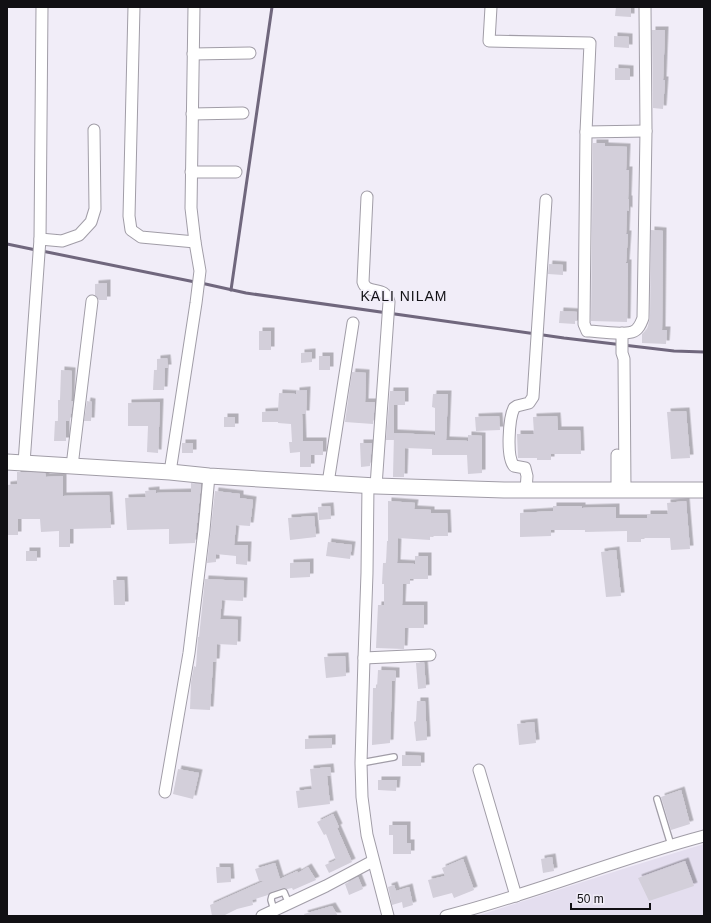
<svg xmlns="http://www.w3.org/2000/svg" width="711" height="923" font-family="Helvetica,sans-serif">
  <defs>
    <filter id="shadow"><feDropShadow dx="3.5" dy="-3.5" stdDeviation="0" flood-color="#0004"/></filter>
  </defs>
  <rect width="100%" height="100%" fill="#f1edf8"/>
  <polygon fill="#e4deef" points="704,844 704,916 477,916 629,867"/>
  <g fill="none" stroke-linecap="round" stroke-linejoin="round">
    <g stroke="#70677d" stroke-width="3">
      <polyline points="7,244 36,250"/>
      <polyline points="42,251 195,282"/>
      <polyline points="201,283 246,293 564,338 674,351 704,352"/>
      <polyline points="231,290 272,7"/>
    </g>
  </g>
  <g fill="#d3cfda" filter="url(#shadow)">
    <polygon points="616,7 631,7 631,17 615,16"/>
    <polygon points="652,30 665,30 663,80 665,80 663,109 653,108"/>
    <polygon points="614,36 629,37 629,48 614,47"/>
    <polygon points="615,68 630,69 630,80 615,80"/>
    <polygon points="593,143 605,143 605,146 627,147 626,170 629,170 628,199 629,199 629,211 627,210 626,234 628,234 626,263 628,263 627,322 591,321"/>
    <polygon points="651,230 663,231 662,330 667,330 666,344 642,343 642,334 647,329 650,318"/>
    <polygon points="549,264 563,265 563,275 548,274"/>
    <polygon points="107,283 107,300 99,300 95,295 95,284"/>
    <polygon points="560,311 577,312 577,320 575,320 575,324 559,323"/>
    <rect x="259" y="331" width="12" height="19"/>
    <polygon points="312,352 312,362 301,363 301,353"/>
    <rect x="319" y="356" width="11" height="14"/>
    <polygon points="167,358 168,368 165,368 164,390 153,390 154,370 157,370 157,359"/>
    <polygon points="61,370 72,371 71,401 73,401 70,421 66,421 66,441 54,441 55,421 58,421 58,400 60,400"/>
    <polygon points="352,372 366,373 365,402 375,402 373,424 345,422"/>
    <polygon points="307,390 306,414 302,414 303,441 323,441 323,455 311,455 311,467 300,467 300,452 290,453 289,442 292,442 291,424 278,423 278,422 262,422 262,412 278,411 279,393 296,394 296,391"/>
    <polygon points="390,391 405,391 405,405 394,405 394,440 386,440"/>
    <polygon points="433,394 448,394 446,440 468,441 468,435 482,436 482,473 468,474 467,455 432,455 432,449 405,448 404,477 393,477 394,433 435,435 435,408 432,407"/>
    <polygon points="87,401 92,402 91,421 84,421"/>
    <polygon points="160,402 158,453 147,452 148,426 128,426 128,403"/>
    <polygon points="686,411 690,458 671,459 667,412"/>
    <polygon points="499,416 500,430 476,431 475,417"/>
    <polygon points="557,416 558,430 580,430 581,454 551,454 551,460 537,460 537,458 518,458 517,434 534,434 533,417"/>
    <rect x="224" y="417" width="11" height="10"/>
    <rect x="182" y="443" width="11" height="10"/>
    <polygon points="360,443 372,443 370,466 361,467"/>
    <polygon points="17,472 45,473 46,477 63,476 63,496 109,495 111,528 70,529 70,547 59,547 59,531 41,532 40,519 18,519 18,535 7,535 7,485 17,484"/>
    <polygon points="191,483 201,484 195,543 169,544 169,529 127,530 125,498 146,497 145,491 156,490 156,493 191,492"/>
    <polygon points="215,491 240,494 240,498 253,500 250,526 236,525 234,545 248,545 247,565 236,564 236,556 216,554 216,562 207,563"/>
    <polygon points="388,501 415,503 414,509 431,510 431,513 447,513 448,536 430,536 430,540 398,538 397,563 415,564 415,556 428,556 428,579 410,579 410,584 403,584 402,605 424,605 424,628 405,628 404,649 376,648 378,605 384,605 384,584 382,584 383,563 386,563 387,541 388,541"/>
    <polygon points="686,501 690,549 671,550 670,538 641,538 641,542 627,542 627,531 585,532 585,530 551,530 551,536 520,537 520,513 553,511 553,506 582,506 582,508 616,507 616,518 647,518 647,514 668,514 667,503"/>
    <polygon points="330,506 331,519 319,520 318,507"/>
    <polygon points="314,516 316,537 290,540 288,518"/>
    <polygon points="328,542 352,545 350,559 326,556"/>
    <polygon points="616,550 621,596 606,597 601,552"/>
    <rect x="26" y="551" width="11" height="10"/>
    <polygon points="310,562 310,577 290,578 290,563"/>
    <polygon points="205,579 244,581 243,601 222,600 220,619 238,620 237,645 217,644 216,662 213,662 210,710 190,709 191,682 194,666 196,667 198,637 199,637"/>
    <polygon points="113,580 124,580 125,605 114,605"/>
    <polygon points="345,656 346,676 326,678 324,657"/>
    <polygon points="424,662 426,688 418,689 416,663"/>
    <polygon points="378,670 396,671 396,681 392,681 390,743 372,745 373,688 377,688"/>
    <polygon points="417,701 425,701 427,740 416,741 414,722 416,721"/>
    <polygon points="534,722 536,743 519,745 517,724"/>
    <polygon points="332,738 332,748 305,749 305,739"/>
    <polygon points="402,755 421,756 421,766 402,766"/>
    <polygon points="330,767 331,776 327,776 330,804 298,808 296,791 312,789 310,769"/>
    <polygon points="178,769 199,773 193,799 173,794"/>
    <polygon points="378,780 397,780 396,791 378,790"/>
    <polygon points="681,790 690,824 671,830 661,797"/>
    <polygon points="333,814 339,827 337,828 352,862 329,873 325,865 336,860 326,834 324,835 317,822"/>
    <polygon points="389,825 407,825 407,843 411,843 411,854 393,854 393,835 389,835"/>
    <polygon points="552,857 554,871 543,873 541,859"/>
    <polygon points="463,859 474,890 454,898 452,893 433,898 428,880 445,876 442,868"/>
    <polygon points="685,861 694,886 649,901 638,878"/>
    <polygon points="275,863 280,879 297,871 298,873 308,867 316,880 293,890 292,888 287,889 283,888 271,892 268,895 252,900 253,905 237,909 223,916 212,916 210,905 264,881 259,881 255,869"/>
    <polygon points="216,867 230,867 231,882 217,883"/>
    <polygon points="358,877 363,889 349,895 345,884"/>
    <polygon points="394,885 396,891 409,887 413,905 403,908 402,902 392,905 388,887"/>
    <polygon points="332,906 338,916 305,916 304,914"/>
  </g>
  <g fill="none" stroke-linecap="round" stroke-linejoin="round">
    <defs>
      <g id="lane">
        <polyline points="361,763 394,757"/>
        <polyline points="657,799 671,845"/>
        <polyline points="274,910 271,900 272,896 284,892 289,904"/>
      </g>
      <g id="street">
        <polyline points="134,7 129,216 131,230 141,237 195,242"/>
        <path d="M491,7L489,41L590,43L586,132L584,324L587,331H590C602,332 621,335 632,332C639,330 641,323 643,318L646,131L645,7"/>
        <polyline points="193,54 250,53"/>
        <polyline points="192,114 243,113"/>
        <polyline points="586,132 646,131"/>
        <polyline points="191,172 236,172"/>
        <path d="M367,197L363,282C367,296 385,284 389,302L376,486"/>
        <polyline points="40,239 62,241 79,235 91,222 95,209 94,130"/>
        <polyline points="622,333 622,353 624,359 625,490"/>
        <polyline points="24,463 40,239 42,7"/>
        <polyline points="72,466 92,301"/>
        <polyline points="170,472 196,303 200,271 195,242 191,208 194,7"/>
        <polyline points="328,483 353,323"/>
        <polyline points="368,485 367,573 364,658 361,763 362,797 367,835 388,916"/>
        <path d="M526,490L527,476L525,468L514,466C506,457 509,418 514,408L517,406L529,403L533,397L546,200"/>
        <polyline points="617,490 617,455"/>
        <polyline points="364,658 430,655"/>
        <polyline points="479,770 516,896"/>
        <polyline points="165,792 189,653 204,530 209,476"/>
        <polyline points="262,916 326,886 373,861"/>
        <path d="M446,916C533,894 617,859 704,836"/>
      </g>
      <polyline id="secondary" points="7,462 170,472 209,476 376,486 504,490 704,490"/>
    </defs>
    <use href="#lane" stroke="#a19da7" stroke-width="8"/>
    <use href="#street" stroke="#a19da7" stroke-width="13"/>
    <use href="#secondary" stroke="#a19da7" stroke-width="17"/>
    <use href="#lane" stroke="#fff" stroke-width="5.5"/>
    <use href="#street" stroke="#fff" stroke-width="11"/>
    <use href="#secondary" stroke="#fff" stroke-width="15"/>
  </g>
  <g text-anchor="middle" stroke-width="3" stroke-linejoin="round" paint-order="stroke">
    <g font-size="14" letter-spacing="1" fill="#111014" stroke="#f1edf8">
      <text x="404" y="301">KALI NILAM</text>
    </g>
  </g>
  <rect width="711" height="923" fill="none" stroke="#111014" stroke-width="16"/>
  <path d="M571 903v6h79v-6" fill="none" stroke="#111014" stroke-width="2"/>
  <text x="577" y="903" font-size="12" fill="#111014" stroke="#f1edf8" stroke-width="3" paint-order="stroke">50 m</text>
</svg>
